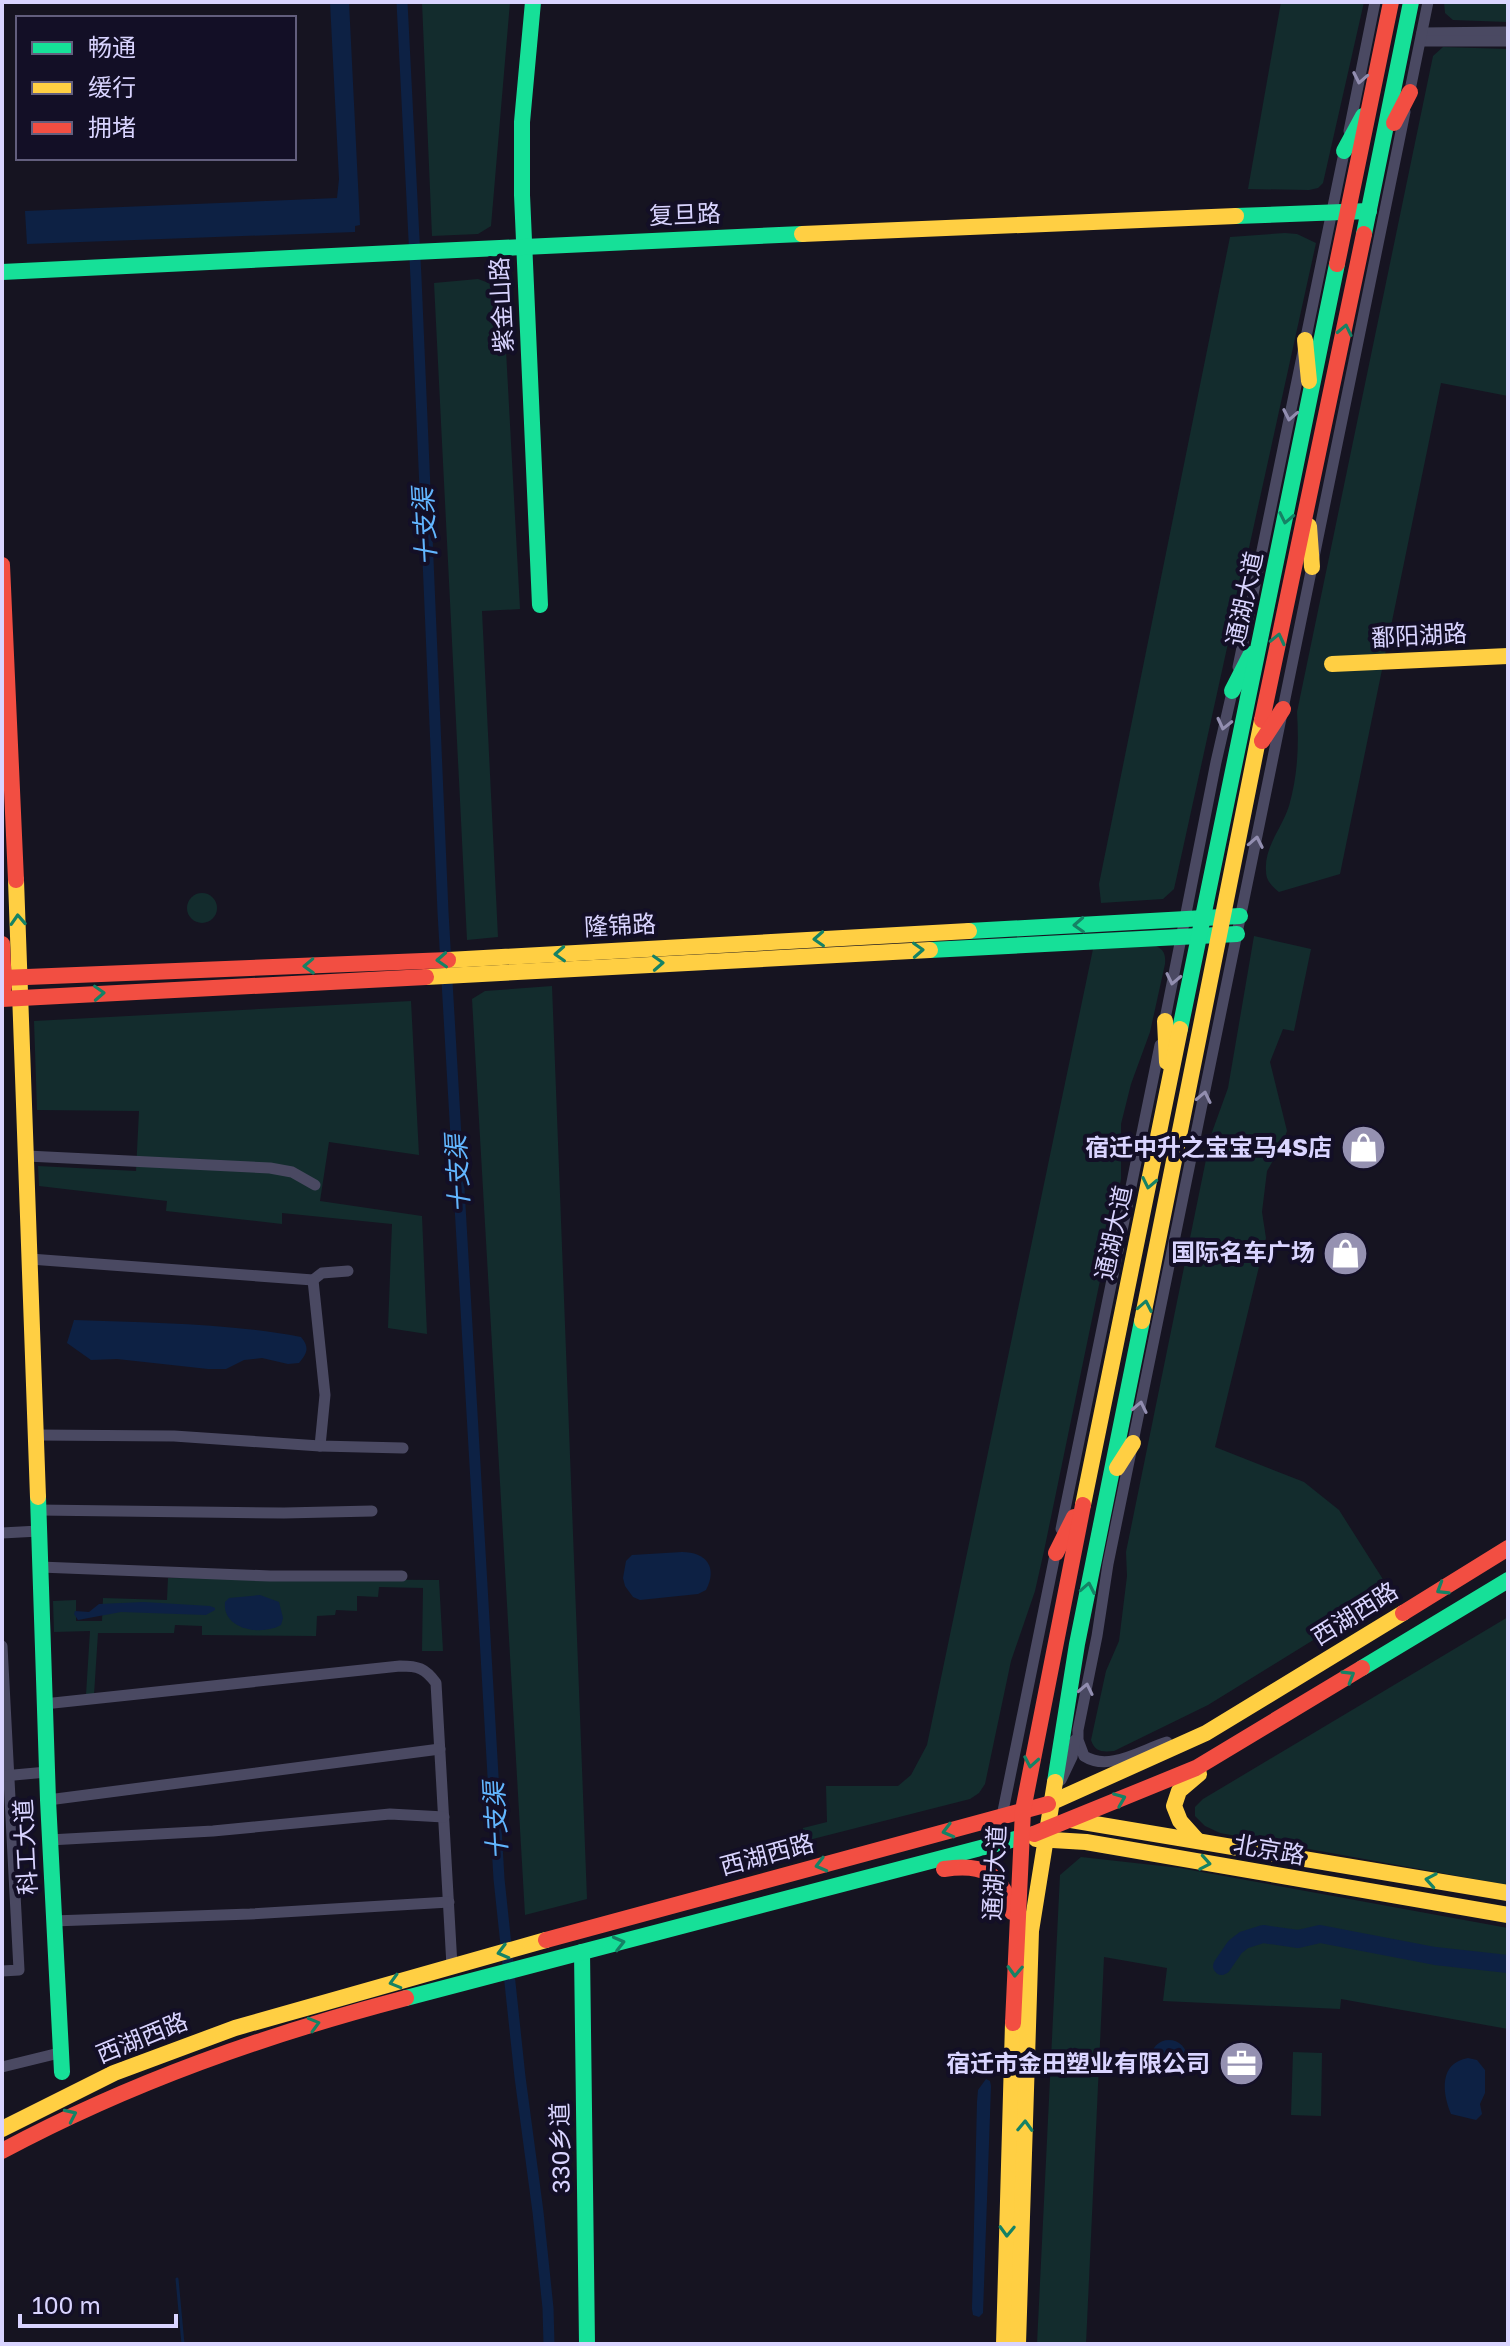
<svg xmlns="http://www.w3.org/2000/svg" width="1510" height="2346" font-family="'Golos Text','Noto Sans SC',sans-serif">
  <rect width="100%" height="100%" fill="#161421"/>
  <g fill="#132c2d">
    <polygon points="422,2 510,2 491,226 478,234 432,236"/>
    <polygon points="1281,2 1364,2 1323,183 1318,188 1309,190 1248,189"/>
    <polygon points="1444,2 1508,2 1508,22 1453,20 1445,13"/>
    <path d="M1443,47L1508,49V396L1441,383L1340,874L1279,892C1272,886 1266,881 1266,871C1264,847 1282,828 1289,806C1298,774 1299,745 1297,712L1433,56Z"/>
    <polygon points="1285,233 1297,234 1316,243 1174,889 1163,899 1101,903 1099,884 1230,237"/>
    <polygon points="478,279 497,286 503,295 520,609 482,611 498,937 467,940 434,283"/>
    <circle cx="202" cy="908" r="15"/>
    <path d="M1254,936L1311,949L1294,1031L1283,1029L1270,1062L1287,1131L1281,1147L1267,1171L1262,1212L1266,1238L1215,1447L1304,1482L1339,1510L1391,1592L1208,1705L1114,1751C1102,1752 1095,1752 1091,1740L1106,1671L1119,1641L1127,1576L1126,1552L1211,1135L1228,1088Z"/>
    <path d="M1154,945C1163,949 1166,953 1165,964L1150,1032L1131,1084L1121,1124V1179L1044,1551L1035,1591L1011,1661L985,1784L979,1793L970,1799L801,1842L803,1828L827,1822L826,1786H898L911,1775L927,1745L1093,949Z"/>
    <polygon points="552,986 587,1899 525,1915 472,999 485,991"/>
    <polygon points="411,1001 419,1155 329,1142 320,1201 422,1216 427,1334 388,1328 392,1224 282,1213 282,1224 166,1211 167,1201 39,1186 38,1166 136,1171 139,1111 37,1110 34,1021"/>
    <polygon points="168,1578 439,1580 443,1651 422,1651 423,1588 379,1587 378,1597 357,1596 357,1611 336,1610 335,1615 317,1616 316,1636 202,1635 202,1626 175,1625 174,1633 98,1633 94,1695 86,1695 90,1631 54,1632 53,1601 76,1600 76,1621 102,1621 103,1598 167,1600"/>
    <polygon points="1508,1617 1508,1885 1220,1833 1205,1826 1195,1816 1195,1807 1203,1799"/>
    <polygon points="1081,1857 1180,1868 1508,1928 1508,2029 1341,1999 1340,2009 1163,2001 1167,1968 1104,1957 1086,2344 1037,2344 1060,1875"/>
    <polygon points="1293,2052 1322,2053 1321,2116 1291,2115"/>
  </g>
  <g fill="#0d2144">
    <polygon points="330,2 349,2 360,225 355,226 355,232 27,244 25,211 337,198 339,179"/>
    <path d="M74,1320C150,1323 227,1323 301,1337C310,1348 307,1353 299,1363L288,1364L262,1358L244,1360L226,1369H208L117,1359L91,1360L67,1343Z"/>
    <path d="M682,1552C706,1552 718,1567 706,1590L698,1594L640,1600L633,1597L625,1586L623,1578L626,1561L632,1555Z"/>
    <path d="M260,1595L279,1602L283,1618L281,1625C262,1636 222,1630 225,1602L229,1598Z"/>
    <polygon points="144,1602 210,1606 215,1608 215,1610 206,1615 121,1612 78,1620 74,1614 75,1611 89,1612 99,1604"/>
    <circle cx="1169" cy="2058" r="18"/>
    <path d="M1468,2058L1477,2060L1485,2070V2093L1480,2104L1482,2114L1476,2120L1451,2114C1442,2092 1439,2063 1468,2058Z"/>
    <polygon points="986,2079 990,2081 991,2086 983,2313 979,2317 973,2315 972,2309 977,2102 978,2090"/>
  </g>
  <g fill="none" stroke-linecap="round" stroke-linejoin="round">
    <polyline stroke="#0d2144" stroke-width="3" points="177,2279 183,2344"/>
    <polyline stroke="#0d2144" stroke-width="11" points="402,2 416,278 443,912 499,1879 520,2077 538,2212 548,2308 549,2344"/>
    <polyline stroke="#0d2144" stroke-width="18" points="1222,1966 1235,1947 1244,1940 1263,1934 1298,1939 1320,1934 1435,1956 1508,1964"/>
    <g stroke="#4a4962" stroke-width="11">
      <polyline points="1422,33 1508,32"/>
      <polyline points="1421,41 1508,41"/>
      <polyline points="1409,95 1428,2"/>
      <polyline points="1349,131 1375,2"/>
      <polyline points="1238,667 1345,148"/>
      <polyline points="1164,1024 1216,762 1233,688"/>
      <polyline points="27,1156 270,1168 292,1172 315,1185"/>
      <polyline points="30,1259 313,1280 322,1273 348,1271"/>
      <polyline points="313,1280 325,1395 320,1446"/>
      <polyline points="36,1435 174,1436 320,1446 403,1448"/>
      <polyline points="38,1510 284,1513 372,1511"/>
      <polyline points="1061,1529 1160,1045"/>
      <polyline points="2,1533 39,1531"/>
      <polyline points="40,1567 270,1576 402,1576"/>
      <polyline points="2,1646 19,1970 2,1971"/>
      <path d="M44,1704L400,1666C418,1666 425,1668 436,1683L452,1966"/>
      <path d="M1167,1742C1141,1750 1109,1772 1084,1756L1078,1740V1730L1097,1636L1108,1564L1405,112"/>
      <polyline points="3,1776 47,1772"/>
      <polyline points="1061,1780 1072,1757 1075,1740"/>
      <polyline points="48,1800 440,1749"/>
      <polyline points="1002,1816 1056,1550"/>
      <polyline points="49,1840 213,1831 390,1814 444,1817"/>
      <polyline points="53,1921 250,1914 449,1902"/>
      <polyline points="2,2067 55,2054"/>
    </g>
    <g stroke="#16e098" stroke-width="16">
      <polyline points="533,2 522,122 522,195 540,605"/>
      <polyline points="1344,151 1363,116"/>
      <polyline points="1236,216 1369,211"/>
      <polyline points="1364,234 1411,2"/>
      <path d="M2,272C269,260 535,245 802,234"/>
      <polyline points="1232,691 1251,654"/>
      <polyline points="969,931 1240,916"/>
      <polyline points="930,950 1237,934"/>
      <polyline points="1180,1029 1337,264"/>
      <polyline points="38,1497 48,1800 62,2072"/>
      <polyline points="1362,1668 1508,1580"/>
      <polyline points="1055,1782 1077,1644 1142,1321"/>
      <polyline points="582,1952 587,2344"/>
      <polyline points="406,1998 1034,1834"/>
    </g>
    <g stroke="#ffcf43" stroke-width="16">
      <polyline points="802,234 1236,216"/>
      <polyline points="1305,340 1309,381"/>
      <polyline points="1309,526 1312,567"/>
      <polyline points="1332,664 1508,656"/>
      <polyline points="16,880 38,1497"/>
      <polyline points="448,960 969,931"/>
      <polyline points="426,977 930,950"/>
      <polyline points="1165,1021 1167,1062"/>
      <polyline points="1142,1321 1262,720"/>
      <polyline points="1117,1468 1133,1443"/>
      <polyline points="1083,1505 1180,1029"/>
      <polyline points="1048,1804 1206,1733 1403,1613"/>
      <polyline points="1071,1820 1508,1893"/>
      <polyline points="1036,1839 1086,1842 1508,1915"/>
      <polyline points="1197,1840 1180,1821 1174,1806 1179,1791 1199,1774"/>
      <polyline points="2,2129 114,2073 235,2028 546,1940"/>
      <polyline points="1004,2344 1013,2023"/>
      <polyline points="1018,2344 1031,1931 1055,1782"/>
    </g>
    <g stroke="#f24e42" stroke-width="16">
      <polyline points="1394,123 1410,92"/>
      <polyline points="1337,264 1391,2"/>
      <polyline points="2,565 16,880"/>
      <polyline points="1262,720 1364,234"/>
      <polyline points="1262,741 1283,709"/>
      <polyline points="2,944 4,987"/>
      <polyline points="2,978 448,960"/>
      <polyline points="2,999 426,977"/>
      <polyline points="1056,1553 1074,1517"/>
      <polyline points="1403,1613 1508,1548"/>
      <polyline points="1034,1834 1196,1768 1362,1668"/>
      <path d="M944,1869C983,1863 1002,1873 1012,1912"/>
      <polyline points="546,1940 1048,1804"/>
      <polyline points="1013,2023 1023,1810 1083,1505"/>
      <path d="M2,2151C131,2082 265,2035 406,1998"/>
    </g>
  </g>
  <defs><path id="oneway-chevron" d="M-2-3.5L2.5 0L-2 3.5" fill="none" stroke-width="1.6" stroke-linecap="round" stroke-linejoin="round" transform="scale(2)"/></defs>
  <g stroke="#928eb0">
    <use href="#oneway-chevron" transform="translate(1360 78) rotate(101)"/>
    <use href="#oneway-chevron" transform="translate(1290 415) rotate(101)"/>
    <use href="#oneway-chevron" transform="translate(1224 724) rotate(103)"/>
    <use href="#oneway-chevron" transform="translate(1256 842) rotate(-79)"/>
    <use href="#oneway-chevron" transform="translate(1173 979) rotate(102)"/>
    <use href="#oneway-chevron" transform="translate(1204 1097) rotate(-78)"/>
    <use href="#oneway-chevron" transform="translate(1140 1407) rotate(-78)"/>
    <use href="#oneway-chevron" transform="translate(1086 1689) rotate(-78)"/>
  </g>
  <g stroke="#158265">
    <use href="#oneway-chevron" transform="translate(1345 330) rotate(-78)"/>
    <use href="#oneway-chevron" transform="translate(1286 518) rotate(102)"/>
    <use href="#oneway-chevron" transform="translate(1278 639) rotate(-77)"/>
    <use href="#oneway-chevron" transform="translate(18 920) rotate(-93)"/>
    <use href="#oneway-chevron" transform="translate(1079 925) rotate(177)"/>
    <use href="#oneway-chevron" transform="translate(819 939) rotate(177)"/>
    <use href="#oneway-chevron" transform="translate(918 950) rotate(-3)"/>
    <use href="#oneway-chevron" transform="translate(560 954) rotate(177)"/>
    <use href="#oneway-chevron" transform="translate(442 960) rotate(177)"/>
    <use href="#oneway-chevron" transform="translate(658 963) rotate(-3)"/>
    <use href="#oneway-chevron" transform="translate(309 966) rotate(178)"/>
    <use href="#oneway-chevron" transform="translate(99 993) rotate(-3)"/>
    <use href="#oneway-chevron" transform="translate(1149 1183) rotate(102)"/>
    <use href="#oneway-chevron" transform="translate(1145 1306) rotate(-79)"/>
    <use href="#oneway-chevron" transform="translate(1088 1588) rotate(-79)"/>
    <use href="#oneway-chevron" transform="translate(1442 1589) rotate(148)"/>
    <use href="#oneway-chevron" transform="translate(1349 1676) rotate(-31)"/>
    <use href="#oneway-chevron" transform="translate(1031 1762) rotate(100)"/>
    <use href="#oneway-chevron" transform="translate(1120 1799) rotate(-22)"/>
    <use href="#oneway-chevron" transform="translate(948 1831) rotate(165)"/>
    <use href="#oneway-chevron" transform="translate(1205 1863) rotate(10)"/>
    <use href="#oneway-chevron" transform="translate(821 1865) rotate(165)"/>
    <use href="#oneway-chevron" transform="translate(1431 1880) rotate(-170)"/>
    <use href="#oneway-chevron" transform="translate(619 1943) rotate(-14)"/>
    <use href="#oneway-chevron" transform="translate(503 1952) rotate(165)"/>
    <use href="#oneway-chevron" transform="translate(1015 1971) rotate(92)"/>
    <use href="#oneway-chevron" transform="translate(395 1982) rotate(164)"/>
    <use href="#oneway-chevron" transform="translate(314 2024) rotate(-16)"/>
    <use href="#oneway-chevron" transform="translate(71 2115) rotate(-25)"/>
    <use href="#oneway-chevron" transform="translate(1025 2126) rotate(-88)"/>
    <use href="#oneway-chevron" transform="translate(1007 2231) rotate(92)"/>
  </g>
  <defs>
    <symbol id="shop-disc" viewBox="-11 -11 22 22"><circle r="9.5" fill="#9591b1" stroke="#130f26"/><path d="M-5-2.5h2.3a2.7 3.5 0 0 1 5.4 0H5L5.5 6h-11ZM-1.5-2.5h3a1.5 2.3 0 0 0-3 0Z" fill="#fff"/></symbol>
    <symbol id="office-disc" viewBox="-11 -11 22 22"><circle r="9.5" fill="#9591b1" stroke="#130f26"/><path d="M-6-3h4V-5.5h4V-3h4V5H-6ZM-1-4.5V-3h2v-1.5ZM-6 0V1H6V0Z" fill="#fff"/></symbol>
  </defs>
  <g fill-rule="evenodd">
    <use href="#shop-disc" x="1338" y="1122" width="51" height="51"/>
    <use href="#shop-disc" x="1320" y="1228" width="51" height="51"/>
    <use href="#office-disc" x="1216" y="2038" width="51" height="51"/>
  </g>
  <g text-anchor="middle" stroke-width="8" stroke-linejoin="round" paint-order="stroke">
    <g font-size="24" fill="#d9d4ff" stroke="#130f26">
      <text transform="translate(685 215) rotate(-2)" y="8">复旦路</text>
      <text transform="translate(502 305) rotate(-93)" y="8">紫金山路</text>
      <text transform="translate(1245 599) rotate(-78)" y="8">通湖大道</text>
      <text transform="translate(1419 636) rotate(-3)" y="8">鄱阳湖路</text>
      <text transform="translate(620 926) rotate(-3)" y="8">隆锦路</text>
      <text transform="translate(1114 1233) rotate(-78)" y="8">通湖大道</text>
      <text transform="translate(1355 1614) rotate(-32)" y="8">西湖西路</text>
      <text transform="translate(26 1847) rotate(-93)" y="8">科工大道</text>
      <text transform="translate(1269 1850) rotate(10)" y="8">北京路</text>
      <text transform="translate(767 1855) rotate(-15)" y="8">西湖西路</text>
      <text transform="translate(995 1873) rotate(-87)" y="8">通湖大道</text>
      <text transform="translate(142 2038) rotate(-22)" y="8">西湖西路</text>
      <text transform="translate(561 2148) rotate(-91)" y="8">330乡道</text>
    </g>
    <g font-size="24" font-weight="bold" fill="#d9d4ff" stroke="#130f26" text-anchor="end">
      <text x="1332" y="1156">宿迁中升之宝宝马4S店</text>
      <text x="1315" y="1261">国际名车广场</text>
      <text x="1210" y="2072">宿迁市金田塑业有限公司</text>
    </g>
    <g font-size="26" font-style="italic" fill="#62b6ff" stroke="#130f26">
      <text transform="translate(425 527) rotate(-93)" y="9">十支渠</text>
      <text transform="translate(458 1174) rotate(-93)" y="9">十支渠</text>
      <text transform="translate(496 1821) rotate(-93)" y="9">十支渠</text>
    </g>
  </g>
  <rect width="1510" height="2346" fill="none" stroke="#d9d4ff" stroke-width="8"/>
  <rect x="16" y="16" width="280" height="144" fill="#130f26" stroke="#625e7d" stroke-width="2"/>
  <rect x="32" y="42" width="40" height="12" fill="#16e098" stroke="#625e7d" stroke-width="2"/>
  <text x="88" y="56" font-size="24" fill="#d9d4ff">畅通</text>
  <rect x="32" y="82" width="40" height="12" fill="#ffcf43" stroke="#625e7d" stroke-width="2"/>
  <text x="88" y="96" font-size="24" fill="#d9d4ff">缓行</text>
  <rect x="32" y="122" width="40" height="12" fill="#f24e42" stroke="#625e7d" stroke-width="2"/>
  <text x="88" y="136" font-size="24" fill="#d9d4ff">拥堵</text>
  <path d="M20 2314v12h156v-12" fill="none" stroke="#d9d4ff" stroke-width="4"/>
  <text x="32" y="2314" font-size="24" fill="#d9d4ff" stroke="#130f26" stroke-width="6" paint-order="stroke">100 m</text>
</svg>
